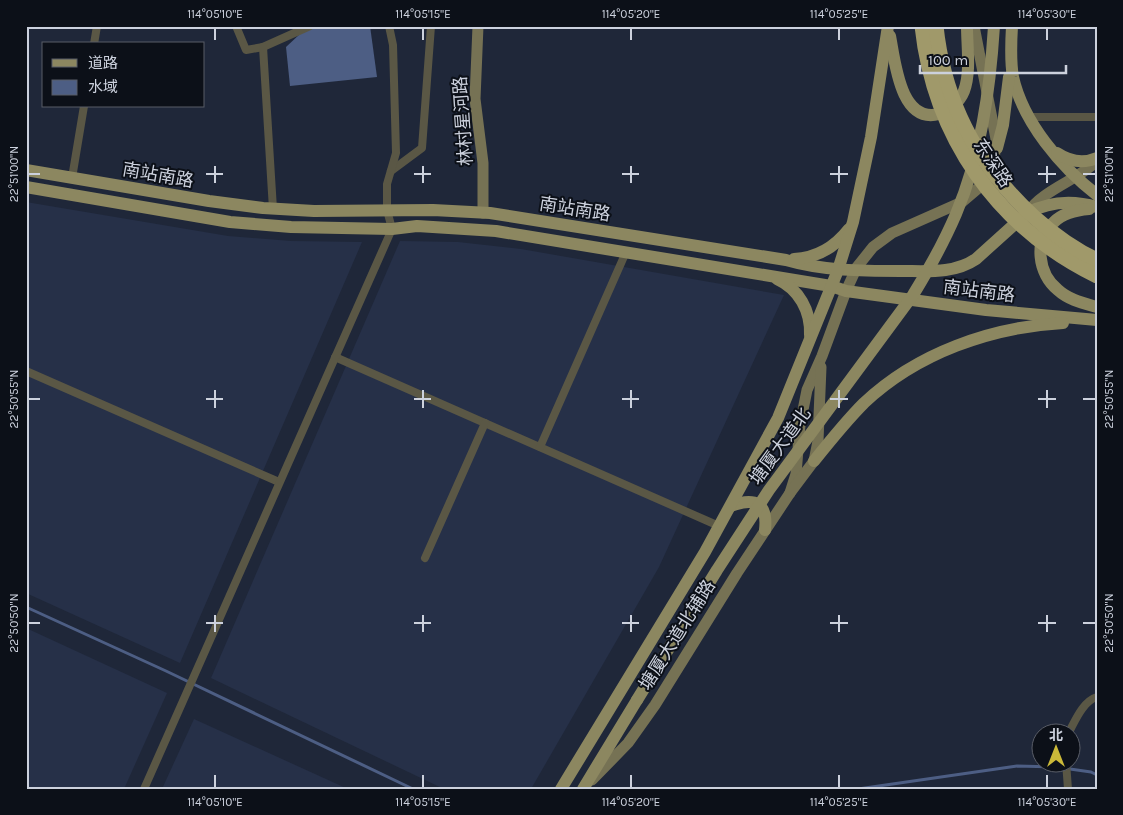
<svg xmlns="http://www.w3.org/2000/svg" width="1123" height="815" font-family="Karla,'Noto Sans SC',sans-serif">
  <rect width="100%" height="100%" fill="#1f2739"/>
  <g fill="#263048">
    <polygon points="26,202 228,236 291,241 362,242 180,663 26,593"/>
    <polygon points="400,241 458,242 521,249 784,295 659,567 531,789 444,789 211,678"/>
    <polygon points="26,628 167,693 124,789 26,789"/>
    <polygon points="194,719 348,789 162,789"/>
  </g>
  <polygon fill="#4d5e84" points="317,26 370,26 377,77 290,86 286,47 301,33"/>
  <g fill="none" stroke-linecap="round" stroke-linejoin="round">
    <g stroke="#4d5e84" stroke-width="3">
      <polyline points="26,607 166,671 413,789"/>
      <polyline points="858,789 1017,766 1056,767 1091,772 1097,775"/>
    </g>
    <g stroke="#5a5745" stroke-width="8">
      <polyline points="236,26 246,50 263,47 310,26"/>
      <polyline points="94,44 97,26"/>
      <polyline points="263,47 273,209"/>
      <polyline points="1031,117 1097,117"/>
      <polyline points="391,171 422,148 431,26"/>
      <polyline points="72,178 84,106"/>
      <polyline points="335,357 719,526"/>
      <polyline points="26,371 279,482"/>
      <polyline points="540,447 626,252"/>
      <polyline points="425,558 485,423"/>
      <path d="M1069,732C1075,721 1083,701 1097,697"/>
      <polyline points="1066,762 1068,789"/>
      <polyline points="144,789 392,229 387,210 387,184 396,153 393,45 389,26"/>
    </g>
    <g stroke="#767254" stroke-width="11">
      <polyline points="478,26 475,99 483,163 483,213"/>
      <path d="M1027,213C1044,189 1076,181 1097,161"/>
      <polyline points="790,493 796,474 800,425 807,390 822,356 846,291 857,267 873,247 892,233 962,202 982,185 994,162 996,139 974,26"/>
      <polyline points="592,780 628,743 655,705 737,573 790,493 814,461 818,441 821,367"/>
    </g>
    <g stroke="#8c8760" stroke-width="12">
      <path d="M1012,26C1011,43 1010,60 1013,77C1023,122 1061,167 1097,195"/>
      <path d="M890,36C895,61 900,124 939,114C950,111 960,101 964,91C971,72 967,47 967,26"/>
      <polyline points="997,148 1003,125 1009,77"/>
      <path d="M1057,153C1069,161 1083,164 1097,158"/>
      <path d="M26,170L209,201L263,208L314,211L433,210L490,213L786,260C824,271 862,271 901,271C927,271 954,274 976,259L1027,213C1050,201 1073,200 1097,207"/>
      <polyline points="26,187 230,222 291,227 392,229 417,226 496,231 831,286 846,291 986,310 1097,320"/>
      <path d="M1089,209C1077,210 1063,213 1054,222C1033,240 1038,274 1058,290C1069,300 1083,303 1097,307"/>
      <path d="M794,259C817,258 835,247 849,229"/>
      <path d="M777,279C799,289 811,311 810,335"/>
      <path d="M814,461C830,441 846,421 864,403C917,353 991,327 1063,323"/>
      <path d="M731,506C755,497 768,503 765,530"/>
      <polyline points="561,789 705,552 778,418 838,270 853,222 871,137 888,26"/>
      <polyline points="583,789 637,700"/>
    </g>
    <path stroke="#8c8760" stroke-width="12" d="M637,700L717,570L769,490L913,295C929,269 944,242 956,214C981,155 990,90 994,26"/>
    <g stroke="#a0996a" stroke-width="15">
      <path d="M922,26C934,137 997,227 1097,276"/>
      <path d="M936,26C944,102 978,166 1034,217C1053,234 1073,249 1097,260"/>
    </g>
  </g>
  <path fill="none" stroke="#ccd1dd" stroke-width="2" d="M215,28V40M423,28V40M631,28V40M839,28V40M1047,28V40M215,166V183M423,166V183M631,166V183M839,166V183M1047,166V183M28,174H40M206,174H223M414,174H431M622,174H639M830,174H848M1038,174H1056M1083,174H1096M215,390V408M423,390V408M631,390V408M839,390V408M1047,390V408M28,399H40M206,399H223M414,399H431M622,399H639M830,399H848M1038,399H1056M1083,399H1096M215,615V632M423,615V632M631,615V632M839,615V632M1047,615V632M28,623H40M206,623H223M414,623H431M622,623H639M830,623H848M1038,623H1056M1083,623H1096M215,775V788M423,775V788M631,775V788M839,775V788M1047,775V788"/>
  <g text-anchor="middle" stroke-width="4" stroke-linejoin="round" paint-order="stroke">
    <g font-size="18" fill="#ccd1dd" stroke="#0c1018">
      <text transform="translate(463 121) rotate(-94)" y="6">林村星河路</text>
      <text transform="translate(993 163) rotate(56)" y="6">东深路</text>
      <text transform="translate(158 175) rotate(10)" y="6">南站南路</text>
      <text transform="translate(575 209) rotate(9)" y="6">南站南路</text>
      <text transform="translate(979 291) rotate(7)" y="6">南站南路</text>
      <text transform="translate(780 446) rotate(-54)" y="6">塘厦大道北</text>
      <text transform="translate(677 635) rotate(-58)" y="6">塘厦大道北辅路</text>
    </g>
  </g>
  <rect width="1123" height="815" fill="none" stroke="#0c1018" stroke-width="55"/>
  <rect x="42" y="42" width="162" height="65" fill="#0c1018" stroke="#595d67"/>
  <rect x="52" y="59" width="25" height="8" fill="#8c8760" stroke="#595d67"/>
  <text x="88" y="68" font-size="15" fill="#ccd1dd">道路</text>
  <rect x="52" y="80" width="25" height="15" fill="#4d5e84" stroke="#595d67"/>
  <text x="88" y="92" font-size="15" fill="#ccd1dd">水域</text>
  <g transform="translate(1056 748)"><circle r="24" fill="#0c1018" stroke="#595d67"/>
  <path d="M0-4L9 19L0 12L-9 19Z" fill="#cbb939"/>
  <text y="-8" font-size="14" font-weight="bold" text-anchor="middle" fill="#ccd1dd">北</text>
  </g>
  <path d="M920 65v8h146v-8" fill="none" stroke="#ccd1dd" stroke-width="2.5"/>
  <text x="928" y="65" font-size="15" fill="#ccd1dd" stroke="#0c1018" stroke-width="4" paint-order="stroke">100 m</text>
  <rect x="28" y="28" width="1068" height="760" fill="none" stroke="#ccd1dd" stroke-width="2"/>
  <g font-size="12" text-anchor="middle" fill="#ccd1dd">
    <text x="215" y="18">114°05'10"E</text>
    <text x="423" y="18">114°05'15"E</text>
    <text x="631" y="18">114°05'20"E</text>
    <text x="839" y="18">114°05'25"E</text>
    <text x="1047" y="18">114°05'30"E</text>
    <text transform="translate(14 174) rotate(-90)" y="4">22°51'00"N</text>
    <text transform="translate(1109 174) rotate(-90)" y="4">22°51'00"N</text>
    <text transform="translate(14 399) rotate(-90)" y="4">22°50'55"N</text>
    <text transform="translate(1109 399) rotate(-90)" y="4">22°50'55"N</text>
    <text transform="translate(14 623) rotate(-90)" y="4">22°50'50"N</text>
    <text transform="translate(1109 623) rotate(-90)" y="4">22°50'50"N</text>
    <text x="215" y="806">114°05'10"E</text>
    <text x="423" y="806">114°05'15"E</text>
    <text x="631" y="806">114°05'20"E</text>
    <text x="839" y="806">114°05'25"E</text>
    <text x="1047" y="806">114°05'30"E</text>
  </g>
</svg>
